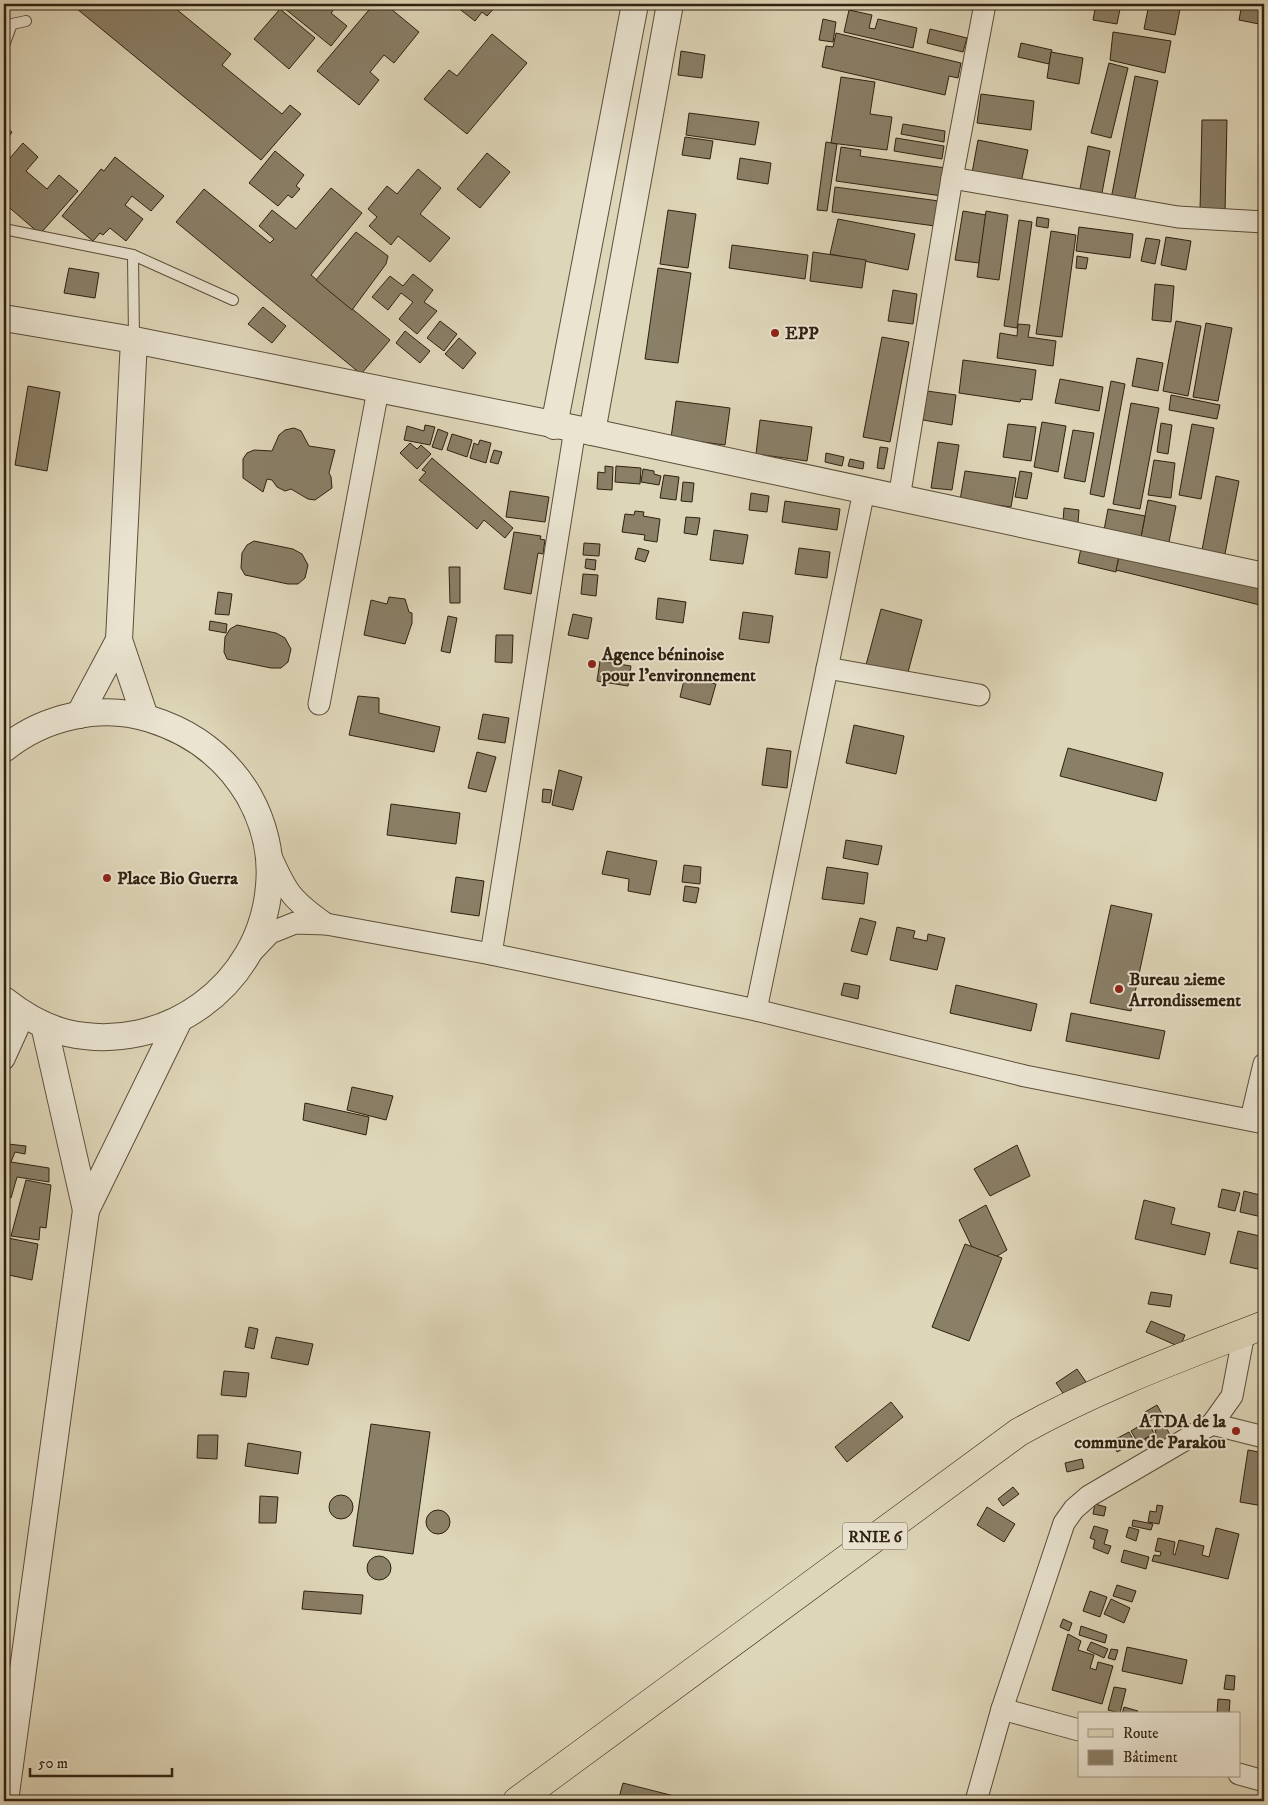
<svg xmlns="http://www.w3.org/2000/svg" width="1268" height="1805" font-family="'IM FELL DW Pica',serif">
  <rect width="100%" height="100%" fill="#ded6b8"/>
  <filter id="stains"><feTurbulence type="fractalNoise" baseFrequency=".004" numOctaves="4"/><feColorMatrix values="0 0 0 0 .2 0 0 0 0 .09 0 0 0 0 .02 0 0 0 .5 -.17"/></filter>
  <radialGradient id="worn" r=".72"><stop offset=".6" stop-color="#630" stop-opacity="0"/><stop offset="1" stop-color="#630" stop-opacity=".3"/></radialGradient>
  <g fill="#8a7f67" stroke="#302110">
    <polygon points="71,4 170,4 231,54 222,65 282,114 290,105 301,114 261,160"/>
    <polygon points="279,4 338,4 331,13 347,26 331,46"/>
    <polygon points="374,4 385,4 419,32 394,63 384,55 370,72 379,80 359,105 317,71"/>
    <polygon points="453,4 498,4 487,16 482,12 475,21"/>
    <polygon points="794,4 820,4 819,8"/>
    <polygon points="821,4 841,4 841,8 821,7"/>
    <polygon points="1096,4 1121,4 1117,24 1093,20"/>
    <polygon points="1149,4 1181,4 1175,35 1144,29"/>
    <polygon points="1242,4 1264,4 1264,25 1239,20"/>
    <polygon points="280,9 315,38 289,69 254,39"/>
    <polygon points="849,10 872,15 869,28 875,29 878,19 917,28 913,48 844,32"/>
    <polygon points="823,19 836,22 833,42 819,40"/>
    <polygon points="930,29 967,38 963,52 927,43"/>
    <polygon points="1113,32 1171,41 1165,73 1110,60"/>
    <polygon points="836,33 961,63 958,78 949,76 945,95 822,67 826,46 833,47"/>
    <polygon points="492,34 527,63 467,134 424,99 449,70 457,76"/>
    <polygon points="1021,43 1052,50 1049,64 1018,57"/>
    <polygon points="681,51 705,55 702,78 678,75"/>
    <polygon points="1051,52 1083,58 1079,84 1047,78"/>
    <polygon points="1109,63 1128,68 1111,138 1091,133"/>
    <polygon points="1135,76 1158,81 1133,208 1110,204"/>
    <polygon points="841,77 875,82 870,114 892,117 887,150 831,143"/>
    <polygon points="981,94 1034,101 1031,130 977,123"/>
    <polygon points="689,113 759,122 755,145 686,135"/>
    <polygon points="1202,120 1227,120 1225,212 1200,211"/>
    <polygon points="903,124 945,131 944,142 901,134"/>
    <polygon points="4,127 12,132 4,144"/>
    <polygon points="685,137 713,141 710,159 682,155"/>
    <polygon points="896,138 944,146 942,159 894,151"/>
    <polygon points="978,140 1028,150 1021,183 972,173"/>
    <polygon points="826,142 837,144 827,211 817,210"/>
    <polygon points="23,143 38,157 26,171 47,189 59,175 78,191 40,234 4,203 4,165"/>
    <polygon points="1088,146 1110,151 1101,198 1079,194"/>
    <polygon points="841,147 861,150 860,156 946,168 942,196 836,181"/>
    <polygon points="275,151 304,175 296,186 300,189 292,198 288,195 278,206 249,183"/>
    <polygon points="487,153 510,172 480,208 457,189"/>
    <polygon points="115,157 164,196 151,211 132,196 125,205 143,219 126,241 110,228 103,235 100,233 93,241 62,216 101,169 104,171"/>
    <polygon points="740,158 771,163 768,184 737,179"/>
    <polygon points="418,169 441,188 420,214 450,238 430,262 398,236 391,245 369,226 377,217 368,209 387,186 397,194"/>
    <polygon points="835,187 939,201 935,226 832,212"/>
    <polygon points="331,188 362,213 311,275 390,340 361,374 176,222 204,189 270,243 274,239 259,226 272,210 296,229"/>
    <polygon points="668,210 696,214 688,268 660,264"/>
    <polygon points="963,211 986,215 979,263 955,260"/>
    <polygon points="986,211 1008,215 999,280 977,277"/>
    <polygon points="1037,217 1049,219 1048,228 1036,226"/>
    <polygon points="838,219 915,234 908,270 830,254"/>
    <polygon points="1019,220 1032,222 1017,328 1004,326"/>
    <polygon points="1079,227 1133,234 1130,258 1076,251"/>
    <polygon points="1051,231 1076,235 1062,337 1036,334"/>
    <polygon points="356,232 388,256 386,264 352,310 316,280"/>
    <polygon points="1166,237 1191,241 1186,270 1161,265"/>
    <polygon points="1146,238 1160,240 1155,264 1141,261"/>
    <polygon points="732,245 808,255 805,279 729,268"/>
    <polygon points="813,252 866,260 862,288 810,281"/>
    <polygon points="1077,256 1088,258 1086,269 1076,268"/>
    <polygon points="69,268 99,273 95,298 64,293"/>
    <polygon points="658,268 691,273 678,363 645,359"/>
    <polygon points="413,274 433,290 424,302 437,311 417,334 399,319 413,302 401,293 388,310 372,297 390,276 403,286"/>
    <polygon points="1155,284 1174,286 1171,322 1152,320"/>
    <polygon points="893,290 917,294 913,324 888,321"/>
    <polygon points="263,307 286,326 272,343 248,324"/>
    <polygon points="440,321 457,334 444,351 427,338"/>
    <polygon points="1176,321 1201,326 1188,396 1163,391"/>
    <polygon points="1206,323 1232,328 1218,401 1193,397"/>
    <polygon points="1018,324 1030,325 1028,337 1056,341 1053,366 997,358 1000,333 1017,336"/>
    <polygon points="405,331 430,351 420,363 396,343"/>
    <polygon points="882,337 909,342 890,442 863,437"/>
    <polygon points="459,338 476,353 463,369 445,354"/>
    <polygon points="1137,358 1163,363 1158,391 1132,386"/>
    <polygon points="963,360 1036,370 1032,400 1021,399 1020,402 959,393"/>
    <polygon points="1060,379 1103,387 1099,411 1055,403"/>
    <polygon points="1111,381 1125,384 1104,497 1090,494"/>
    <polygon points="28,386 60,392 47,471 15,465"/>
    <polygon points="927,391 956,395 952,425 923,420"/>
    <polygon points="1171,395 1220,405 1217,419 1169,410"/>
    <polygon points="676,401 730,408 725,445 671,438"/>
    <polygon points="1131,403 1159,408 1140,509 1113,504"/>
    <polygon points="760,420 812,427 807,461 756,454"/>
    <polygon points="1042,422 1066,426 1058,472 1034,467"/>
    <polygon points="1161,423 1172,425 1168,454 1157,452"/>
    <polygon points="1008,424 1036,427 1031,461 1003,457"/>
    <polygon points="1192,424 1214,428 1201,499 1179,495"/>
    <polygon points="425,425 435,427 430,445 404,440 407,426 424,431"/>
    <polygon points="294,428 301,431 309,446 335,450 329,473 331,477 332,488 315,500 308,499 291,489 285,491 277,487 272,480 267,479 263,492 243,478 243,459 247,453 254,450 272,451 279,435 285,430"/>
    <polygon points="438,429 448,433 442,450 432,447"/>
    <polygon points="1073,430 1094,433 1085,482 1064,478"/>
    <polygon points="452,434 472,440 467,457 447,450"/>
    <polygon points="480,440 491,443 486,463 470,458 474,443 478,445"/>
    <polygon points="938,442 959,445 952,490 931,488"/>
    <polygon points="410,443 417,449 421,445 431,454 417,469 400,453"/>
    <polygon points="880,447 888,448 884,469 877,468"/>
    <polygon points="494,450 502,452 498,464 490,462"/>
    <polygon points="826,453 844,457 842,466 825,462"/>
    <polygon points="432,458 513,528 505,538 484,520 477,529 419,480 426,472 422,470"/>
    <polygon points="850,459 864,462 863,469 848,466"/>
    <polygon points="1154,460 1175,463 1171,498 1148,495"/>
    <polygon points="605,466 613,467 612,490 597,489 598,472 605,473"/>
    <polygon points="616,466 641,468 640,484 615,482"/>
    <polygon points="643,469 654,471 654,474 661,476 659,485 641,482"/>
    <polygon points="965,471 1016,478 1011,507 960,500"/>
    <polygon points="1020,471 1032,473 1027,499 1015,497"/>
    <polygon points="664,475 679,477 676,500 660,498"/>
    <polygon points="1216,476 1239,481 1225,554 1202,550"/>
    <polygon points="683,482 694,483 692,502 681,501"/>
    <polygon points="510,491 549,497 545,522 506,517"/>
    <polygon points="751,493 769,496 767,512 749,510"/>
    <polygon points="1148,500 1176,506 1169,542 1141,537"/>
    <polygon points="785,501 840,509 837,530 782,522"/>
    <polygon points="1064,508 1079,510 1078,523 1063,521"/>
    <polygon points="1108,509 1145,516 1141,537 1104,530"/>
    <polygon points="635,511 644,512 643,516 660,519 657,542 644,540 645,535 622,532 625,514 634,515"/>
    <polygon points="686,517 700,518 697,535 684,533"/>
    <polygon points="714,530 748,535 743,564 710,560"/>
    <polygon points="514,532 541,536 540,539 545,540 543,554 538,553 531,594 504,589"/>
    <polygon points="254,541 293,549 302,554 308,565 305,578 298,584 288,584 245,575 241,568 242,553 247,545"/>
    <polygon points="584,543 600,544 599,556 583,555"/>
    <polygon points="1082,543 1120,551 1116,572 1078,563"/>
    <polygon points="638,548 649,551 645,562 635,559"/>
    <polygon points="799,548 830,552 827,578 795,574"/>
    <polygon points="1120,553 1264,587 1264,606 1116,570"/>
    <polygon points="586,559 596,560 595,570 585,568"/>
    <polygon points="449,567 460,567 460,603 450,603"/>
    <polygon points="583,574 598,575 596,596 581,594"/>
    <polygon points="218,592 232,594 229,615 215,614"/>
    <polygon points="389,597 405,599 409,612 412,613 412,623 405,644 364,635 371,600 387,604"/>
    <polygon points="658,598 686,602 683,623 656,619"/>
    <polygon points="881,609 922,620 907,676 866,665"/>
    <polygon points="743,612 773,616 769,643 739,639"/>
    <polygon points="573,614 592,618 588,639 568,635"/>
    <polygon points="448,616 457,618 450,653 441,651"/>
    <polygon points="210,621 227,624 226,633 209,630"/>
    <polygon points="237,625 276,633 285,638 291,649 288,662 281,668 271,668 227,659 224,652 225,637 230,629"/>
    <polygon points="496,635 513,635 512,663 495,662"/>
    <polygon points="600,661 631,666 628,686 597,681"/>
    <polygon points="685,676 716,684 710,705 680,697"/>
    <polygon points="358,696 379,698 379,713 440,727 434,752 349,735"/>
    <polygon points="483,714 509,718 505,743 478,739"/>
    <polygon points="854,725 904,736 896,774 846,763"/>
    <polygon points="767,748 791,751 787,788 762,785"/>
    <polygon points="1068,748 1163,773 1156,801 1060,776"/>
    <polygon points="477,752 496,757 486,792 468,788"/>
    <polygon points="559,770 582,777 573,810 552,805"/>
    <polygon points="543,789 552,790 550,803 542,802"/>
    <polygon points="391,804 460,813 456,844 387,835"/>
    <polygon points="846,840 882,846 878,865 843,858"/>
    <polygon points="607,851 657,861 650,895 628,891 629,879 602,874"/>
    <polygon points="684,865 701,867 700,884 682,882"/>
    <polygon points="827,867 868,873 864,904 822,899"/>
    <polygon points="456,877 484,881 479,916 451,912"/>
    <polygon points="685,886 699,888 696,903 683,901"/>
    <polygon points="1111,905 1152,914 1131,1011 1090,1003"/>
    <polygon points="860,918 876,922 867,955 851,951"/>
    <polygon points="897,927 915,931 913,938 927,941 928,934 945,938 937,970 890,960"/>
    <polygon points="844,983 860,986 858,999 841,995"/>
    <polygon points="956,985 1037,1004 1031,1031 950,1013"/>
    <polygon points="1071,1013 1165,1031 1159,1059 1066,1041"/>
    <polygon points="352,1087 393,1096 386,1120 347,1110"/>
    <polygon points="305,1103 369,1117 366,1135 303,1120"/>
    <polygon points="8,1144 26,1146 25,1154 15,1152 11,1162 49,1168 49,1182 17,1177 11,1198 7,1196 4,1209 4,1153"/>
    <polygon points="1017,1145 1030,1176 990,1196 974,1169"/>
    <polygon points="26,1180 51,1185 46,1228 40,1227 39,1240 11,1236"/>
    <polygon points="1222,1189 1240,1193 1235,1211 1218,1207"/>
    <polygon points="1244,1191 1264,1196 1262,1217 1240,1212"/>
    <polygon points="1144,1200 1175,1208 1171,1224 1210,1233 1205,1255 1135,1239"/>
    <polygon points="986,1205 1007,1250 981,1266 959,1220"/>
    <polygon points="1238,1231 1264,1237 1264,1264 1259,1262 1258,1269 1230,1263"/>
    <polygon points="8,1238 38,1244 32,1280 4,1274"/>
    <polygon points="965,1244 1002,1258 969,1341 932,1327"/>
    <polygon points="1151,1292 1172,1295 1170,1307 1148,1304"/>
    <polygon points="1151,1321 1185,1335 1180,1347 1146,1332"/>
    <polygon points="249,1327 258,1329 254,1349 245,1347"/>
    <polygon points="276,1337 313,1344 308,1365 271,1358"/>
    <polygon points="1077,1369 1086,1382 1065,1396 1056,1383"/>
    <polygon points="224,1371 249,1373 246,1397 221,1395"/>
    <polygon points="891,1402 903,1417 847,1462 835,1447"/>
    <polygon points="1157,1405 1162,1414 1150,1421 1145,1412"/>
    <polygon points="1147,1421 1154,1433 1138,1443 1131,1431"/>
    <polygon points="371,1424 430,1432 413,1554 353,1546"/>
    <polygon points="1165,1425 1172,1439 1151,1450 1145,1439 1156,1433 1155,1430"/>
    <polygon points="1129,1432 1135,1443 1117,1452 1112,1441"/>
    <polygon points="198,1435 218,1435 217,1459 197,1458"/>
    <polygon points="248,1443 301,1452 298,1474 245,1466"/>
    <polygon points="1248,1450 1264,1453 1263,1506 1240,1502"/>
    <polygon points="1082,1459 1084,1468 1067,1472 1065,1463"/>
    <polygon points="1013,1487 1019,1494 1003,1506 998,1499"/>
    <circle cx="341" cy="1507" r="12"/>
    <polygon points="260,1496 278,1497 276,1523 259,1523"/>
    <polygon points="1095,1504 1106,1507 1104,1516 1093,1514"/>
    <polygon points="1157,1505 1163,1506 1159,1524 1148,1522 1150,1511 1156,1512"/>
    <polygon points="987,1507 1015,1524 1004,1542 977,1525"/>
    <circle cx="438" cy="1522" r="12"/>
    <polygon points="1133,1520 1153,1524 1151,1530 1132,1526"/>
    <polygon points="1094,1526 1108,1530 1104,1544 1111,1546 1108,1554 1093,1548 1095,1540 1090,1538"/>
    <polygon points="1129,1527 1139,1530 1136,1541 1126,1537"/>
    <polygon points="1216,1528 1239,1534 1228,1579 1152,1561 1154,1555 1160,1556 1161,1552 1155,1551 1158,1538 1175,1542 1173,1554 1175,1555 1179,1540 1204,1546 1202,1555 1209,1557"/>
    <polygon points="1124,1550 1149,1557 1146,1569 1121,1562"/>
    <circle cx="379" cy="1568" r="12"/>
    <polygon points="1117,1585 1136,1591 1132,1602 1113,1596"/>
    <polygon points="304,1591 363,1595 361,1614 302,1609"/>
    <polygon points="1090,1591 1107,1597 1100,1617 1083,1611"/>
    <polygon points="1111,1599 1130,1608 1124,1623 1104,1614"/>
    <polygon points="1063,1619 1072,1623 1069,1631 1060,1627"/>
    <polygon points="1081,1626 1107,1635 1105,1643 1079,1635"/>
    <polygon points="1068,1634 1081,1641 1078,1650 1094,1655 1090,1668 1096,1670 1098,1662 1113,1666 1102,1704 1052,1690"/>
    <polygon points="1091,1642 1108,1649 1104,1658 1087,1650"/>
    <polygon points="1127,1647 1187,1660 1182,1684 1122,1671"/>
    <polygon points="1111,1649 1118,1650 1115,1660 1108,1658"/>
    <polygon points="1226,1675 1235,1676 1234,1690 1224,1689"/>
    <polygon points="1114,1687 1126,1689 1120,1713 1108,1710"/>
    <polygon points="1218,1699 1230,1700 1229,1714 1217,1714"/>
    <polygon points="1124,1707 1138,1711 1137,1714 1122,1714"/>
    <polygon points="623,1783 690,1800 690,1801 618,1801"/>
  </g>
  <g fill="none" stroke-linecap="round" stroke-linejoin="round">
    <defs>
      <g id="service">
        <polyline points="4,45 12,24 26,21"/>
        <polyline points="4,229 133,255 233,300"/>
        <polyline points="133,255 134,339"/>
      </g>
      <g id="minor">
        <polyline points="952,178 1178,217 1264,222"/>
        <polyline points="899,498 952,178 985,4"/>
        <polyline points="827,668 979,695"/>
        <polyline points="319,704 378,390"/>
        <path d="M270,854C287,893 292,900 326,924"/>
        <polyline points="251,953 270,933 295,923 326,924 491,954 756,1010 1025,1076 1264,1123"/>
        <polyline points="491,954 575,429"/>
        <polyline points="756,1010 864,491"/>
        <polyline points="4,1059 24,1015"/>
        <polyline points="1251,1119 1264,1064"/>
        <polyline points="1212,1424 1264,1437"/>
        <polyline points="1002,1709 1079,1730"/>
        <polyline points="1239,1774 1264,1781"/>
        <polyline points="976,1801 1002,1709 1064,1523 1074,1509 1089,1496 1212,1424 1232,1396 1244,1333"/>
      </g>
      <g id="tertiary">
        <polyline points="4,318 134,340 592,432 1264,576"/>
        <polyline points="134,340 119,640 145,717"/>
        <polyline points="554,426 635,4"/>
        <polyline points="592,432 670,4"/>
        <polyline points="79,715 119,640"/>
        <path d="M4,749C43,717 101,703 150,719C192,732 226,757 249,796C264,823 272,855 269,886C261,986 164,1055 67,1033C43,1027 23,1015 4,1000"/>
        <polyline points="44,1025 86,1210"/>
        <polyline points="5,1801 86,1210 179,1020"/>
      </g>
      <path id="primary" d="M517,1801L1019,1432C1097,1388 1182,1357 1264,1325"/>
    </defs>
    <use href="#service" stroke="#5c4e3a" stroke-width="12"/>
    <use href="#minor" stroke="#5c4e3a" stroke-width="23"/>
    <use href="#tertiary" stroke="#5c4e3a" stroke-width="28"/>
    <use href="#primary" stroke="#302110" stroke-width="29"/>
    <use href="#service" stroke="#eae4d1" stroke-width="10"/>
    <use href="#minor" stroke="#eae4d1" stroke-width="21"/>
    <use href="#tertiary" stroke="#eae4d1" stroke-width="26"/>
    <use href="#primary" stroke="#ded6b8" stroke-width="28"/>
  </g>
  <g fill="#8f2418" stroke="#eae4d1" stroke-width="2">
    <circle cx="775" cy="333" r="5"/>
    <circle cx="592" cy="664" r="5"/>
    <circle cx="107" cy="878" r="5"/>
    <circle cx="1119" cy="989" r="5"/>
    <circle cx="1236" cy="1431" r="5"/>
  </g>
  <g text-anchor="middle" stroke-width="4" stroke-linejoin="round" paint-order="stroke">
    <rect fill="#eae4d1" stroke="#685c4a" stroke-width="1" x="842.5" y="1522.5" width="65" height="27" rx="4"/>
    <g font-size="16" font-weight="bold" fill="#302110">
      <text x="875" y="1542">RNIE 6</text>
    </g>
    <g font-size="18" font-weight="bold" fill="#302110" stroke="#eae4d1" text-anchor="start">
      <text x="785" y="339">EPP</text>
      <text x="602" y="660">Agence béninoise<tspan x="602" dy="21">pour l'environnement</tspan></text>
      <text x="117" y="884">Place Bio Guerra</text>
      <text x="1129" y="985">Bureau 2ieme<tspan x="1129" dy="21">Arrondissement</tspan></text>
      <text x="1226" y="1427" text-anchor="end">ATDA de la<tspan x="1226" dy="21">commune de Parakou</tspan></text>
    </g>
  </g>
  <rect width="1268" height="1805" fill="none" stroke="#ded6b8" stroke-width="20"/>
  <rect x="5" y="5" width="1258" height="1795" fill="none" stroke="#302110" stroke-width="2.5"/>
  <rect x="10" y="10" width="1248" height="1785" fill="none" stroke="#302110"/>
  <rect x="1078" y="1712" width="162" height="65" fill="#eae4d1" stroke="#a09684"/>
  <rect x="1088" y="1729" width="25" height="8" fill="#ded6b8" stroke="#a09684"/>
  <text x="1123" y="1738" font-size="15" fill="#302110">Route</text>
  <rect x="1088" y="1750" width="25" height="15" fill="#8a7f67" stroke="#a09684"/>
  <text x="1123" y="1762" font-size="15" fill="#302110">Bâtiment</text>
  <path d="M30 1768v8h142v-8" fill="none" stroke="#302110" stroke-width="2.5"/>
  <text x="38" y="1768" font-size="15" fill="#302110" stroke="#eae4d1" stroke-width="4" paint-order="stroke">50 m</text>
  <rect width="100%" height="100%" filter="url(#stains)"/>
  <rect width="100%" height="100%" fill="url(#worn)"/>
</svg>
